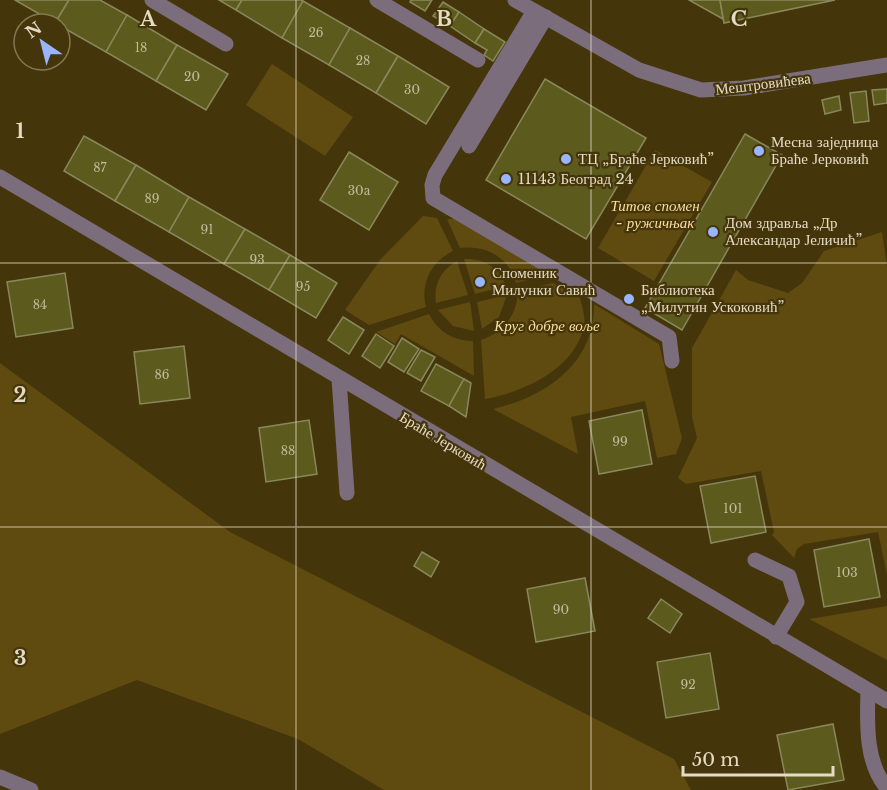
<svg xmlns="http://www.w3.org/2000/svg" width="887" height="790" font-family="'Libre Baskerville',serif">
  <rect width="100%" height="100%" fill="#45350a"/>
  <g fill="#5f4a10">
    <polygon points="272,64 353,117 325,156 246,105"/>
    <polygon points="655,150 712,182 654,281 598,248"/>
    <path d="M423,216L437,218L453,251C431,262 420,283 426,307L369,325L345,310L380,260Z"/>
    <path d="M447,219H455L535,262L545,276L516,283C509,257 486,245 460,248Z"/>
    <polygon points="882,232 887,266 887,575 878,532 804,544 797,549 794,558 772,535 774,532 761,471 686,484 678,478 697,438 692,417 692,348 736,270 748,280 788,293 802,283 824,251"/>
    <path d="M464,259C484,258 499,267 506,286L475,294Z"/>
    <path d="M457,261L468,295L436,303C433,285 441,270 457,261Z"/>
    <path d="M553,283L580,298C582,306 586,318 584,326C575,369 524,392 485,399L481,340C504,332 517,315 518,291Z"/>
    <polygon points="507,295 499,317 482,329 477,302"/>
    <polygon points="470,302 474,331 453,326 438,310"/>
    <path d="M594,304L659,344L682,438L676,454L657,458L645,401L571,417L578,454L493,409C545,397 595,364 594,304Z"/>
    <path d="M429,314C438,332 454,341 473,341L474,376L401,334L395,344L376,332Z"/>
    <polygon points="0,363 230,532 674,759 691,790 384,790 298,739 137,680 0,734"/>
    <polygon points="887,606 887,660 809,619"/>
  </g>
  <g fill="#5c5a1d" stroke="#89885c" stroke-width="1.5">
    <polygon points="15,0 69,0 55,23"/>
    <polygon points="69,0 100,0 127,15 106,52 55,23"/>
    <polygon points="219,0 242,0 236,10"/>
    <polygon points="242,0 301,0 303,1 282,38 236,10"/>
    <polygon points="411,0 432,0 425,11 410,2"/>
    <polygon points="689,0 720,0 723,19"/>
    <polygon points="720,0 835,0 724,23"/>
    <polygon points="303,1 350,28 329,65 282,38"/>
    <polygon points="443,2 459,12 450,26 433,16"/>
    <polygon points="459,12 484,29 475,43 450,26"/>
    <polygon points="127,15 177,45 156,81 106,52"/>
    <polygon points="350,28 398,56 376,93 329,65"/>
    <polygon points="484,29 505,42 493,61 484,55 487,50 475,43"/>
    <polygon points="177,45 228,74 206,110 156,81"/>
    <polygon points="398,56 449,87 426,124 376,93"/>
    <polygon points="545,79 646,138 586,239 486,180"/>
    <polygon points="887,89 887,103 874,105 872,90"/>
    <polygon points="866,91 869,121 854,123 850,93"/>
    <polygon points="839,96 841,110 825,114 822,100"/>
    <polygon points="745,134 782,155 682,330 645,308"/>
    <polygon points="84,136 136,165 115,201 64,171"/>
    <polygon points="349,152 398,182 369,230 320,200"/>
    <polygon points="136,165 189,197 169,232 115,201"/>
    <polygon points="189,197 245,229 224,264 169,232"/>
    <polygon points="245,229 290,255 269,290 224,264"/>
    <polygon points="290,255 337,283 316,318 269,290"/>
    <polygon points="65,273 73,328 16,337 7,282"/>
    <polygon points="343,317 364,330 349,354 328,340"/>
    <polygon points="376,334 394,346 380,368 362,356"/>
    <polygon points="402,338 419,349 404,372 388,362"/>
    <polygon points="184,346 190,398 140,404 134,352"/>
    <polygon points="421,350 435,357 421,381 407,373"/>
    <polygon points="436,364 464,379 449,406 421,391"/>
    <polygon points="464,379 471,383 466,417 449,406"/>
    <polygon points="642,410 652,464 599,474 589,421"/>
    <polygon points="309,420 317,474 266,482 259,428"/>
    <polygon points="755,476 766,532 711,543 700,486"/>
    <polygon points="869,539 880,597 824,607 814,550"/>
    <polygon points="422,552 439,562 431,577 414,566"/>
    <polygon points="585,578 595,631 536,642 527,589"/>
    <polygon points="661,599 682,614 670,633 648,618"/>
    <polygon points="710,653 719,709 666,718 657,662"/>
    <polygon points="833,724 844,780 788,790 777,735"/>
  </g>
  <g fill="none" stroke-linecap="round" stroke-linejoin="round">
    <g stroke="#7b6d7b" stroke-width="15">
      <polyline points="152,0 226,44"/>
      <polyline points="377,0 478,60"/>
      <polyline points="515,0 639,70 701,90 744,88 887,65"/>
      <polyline points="534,11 435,175 432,185 433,198 669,337 672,361"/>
      <polyline points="469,146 546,17"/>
      <polyline points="0,177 887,701"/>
      <polyline points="339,379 347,493"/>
      <polyline points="755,560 789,576 797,602 776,637"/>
      <path d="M868,690C867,722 865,763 887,788"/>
      <polyline points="0,777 31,790"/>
    </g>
  </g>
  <path fill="none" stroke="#e4dbc5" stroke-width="1.5" stroke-opacity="0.55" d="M296,0V790M591,0V790M0,263H887M0,527H887"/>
  <g fill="#98b5fd" stroke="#45350a" stroke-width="2">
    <circle cx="759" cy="151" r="6"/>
    <circle cx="566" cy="159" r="6"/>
    <circle cx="506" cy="179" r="6"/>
    <circle cx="713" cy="232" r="6"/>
    <circle cx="480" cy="282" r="6"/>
    <circle cx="629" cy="299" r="6"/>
  </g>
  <g text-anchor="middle" stroke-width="4.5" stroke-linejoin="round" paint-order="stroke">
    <g font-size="12" fill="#c2bb9b">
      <text x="316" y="37">26</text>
      <text x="141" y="52">18</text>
      <text x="363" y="65">28</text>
      <text x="192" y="81">20</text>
      <text x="412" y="94">30</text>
      <text x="100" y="172">87</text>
      <text x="359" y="195">30a</text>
      <text x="152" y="203">89</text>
      <text x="207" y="234">91</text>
      <text x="257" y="264">93</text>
      <text x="303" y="291">95</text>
      <text x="40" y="309">84</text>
      <text x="162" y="379">86</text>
      <text x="620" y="446">99</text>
      <text x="288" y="455">88</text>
      <text x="733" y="513">101</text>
      <text x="847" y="577">103</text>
      <text x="561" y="614">90</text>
      <text x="688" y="689">92</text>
    </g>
    <g font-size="15" fill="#e4dbc5" stroke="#45350a">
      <text transform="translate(763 84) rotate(-7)" y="5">Мештровићева</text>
      <text transform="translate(443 441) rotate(31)" y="5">Браће Јерковић</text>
    </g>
    <g font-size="15" fill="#e4dbc5" stroke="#45350a" text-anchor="start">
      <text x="771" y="147">Месна заједница<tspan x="771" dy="17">Браће Јерковић</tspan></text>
      <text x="578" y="164">ТЦ „Браће Јерковић”</text>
      <text x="518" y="184">11143 Београд 24</text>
      <text x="725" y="228">Дом здравља „Др<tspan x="725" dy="17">Александар Јеличић”</tspan></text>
      <text x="492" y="278">Споменик<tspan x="492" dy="17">Милунки Савић</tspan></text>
      <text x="641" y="295">Библиотека<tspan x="641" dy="17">„Милутин Ускоковић”</tspan></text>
    </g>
    <g font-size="15" font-style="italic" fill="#fbdf9e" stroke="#45350a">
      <text x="655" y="211">Титов спомен<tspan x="655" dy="17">- ружичњак</tspan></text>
      <text x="547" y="331">Круг добре воље</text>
    </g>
  </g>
  <g font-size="20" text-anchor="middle" font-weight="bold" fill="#e4dbc5" stroke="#45350a" stroke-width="4.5" stroke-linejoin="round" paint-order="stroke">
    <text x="148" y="26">A</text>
    <text x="444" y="26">B</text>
    <text x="739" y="26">C</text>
    <text x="20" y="138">1</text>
    <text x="20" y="402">2</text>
    <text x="20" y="665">3</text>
  </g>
  <g transform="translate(42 42) rotate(325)"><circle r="28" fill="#45350a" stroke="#857755" stroke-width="1.5"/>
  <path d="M0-4.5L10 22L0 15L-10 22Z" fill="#98b5fd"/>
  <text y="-9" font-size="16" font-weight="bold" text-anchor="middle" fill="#e4dbc5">N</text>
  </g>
  <path d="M683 766v9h150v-9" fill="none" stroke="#e4dbc5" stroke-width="3"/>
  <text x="692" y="766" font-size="18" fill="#e4dbc5" stroke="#45350a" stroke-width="4.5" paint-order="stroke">50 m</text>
</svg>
